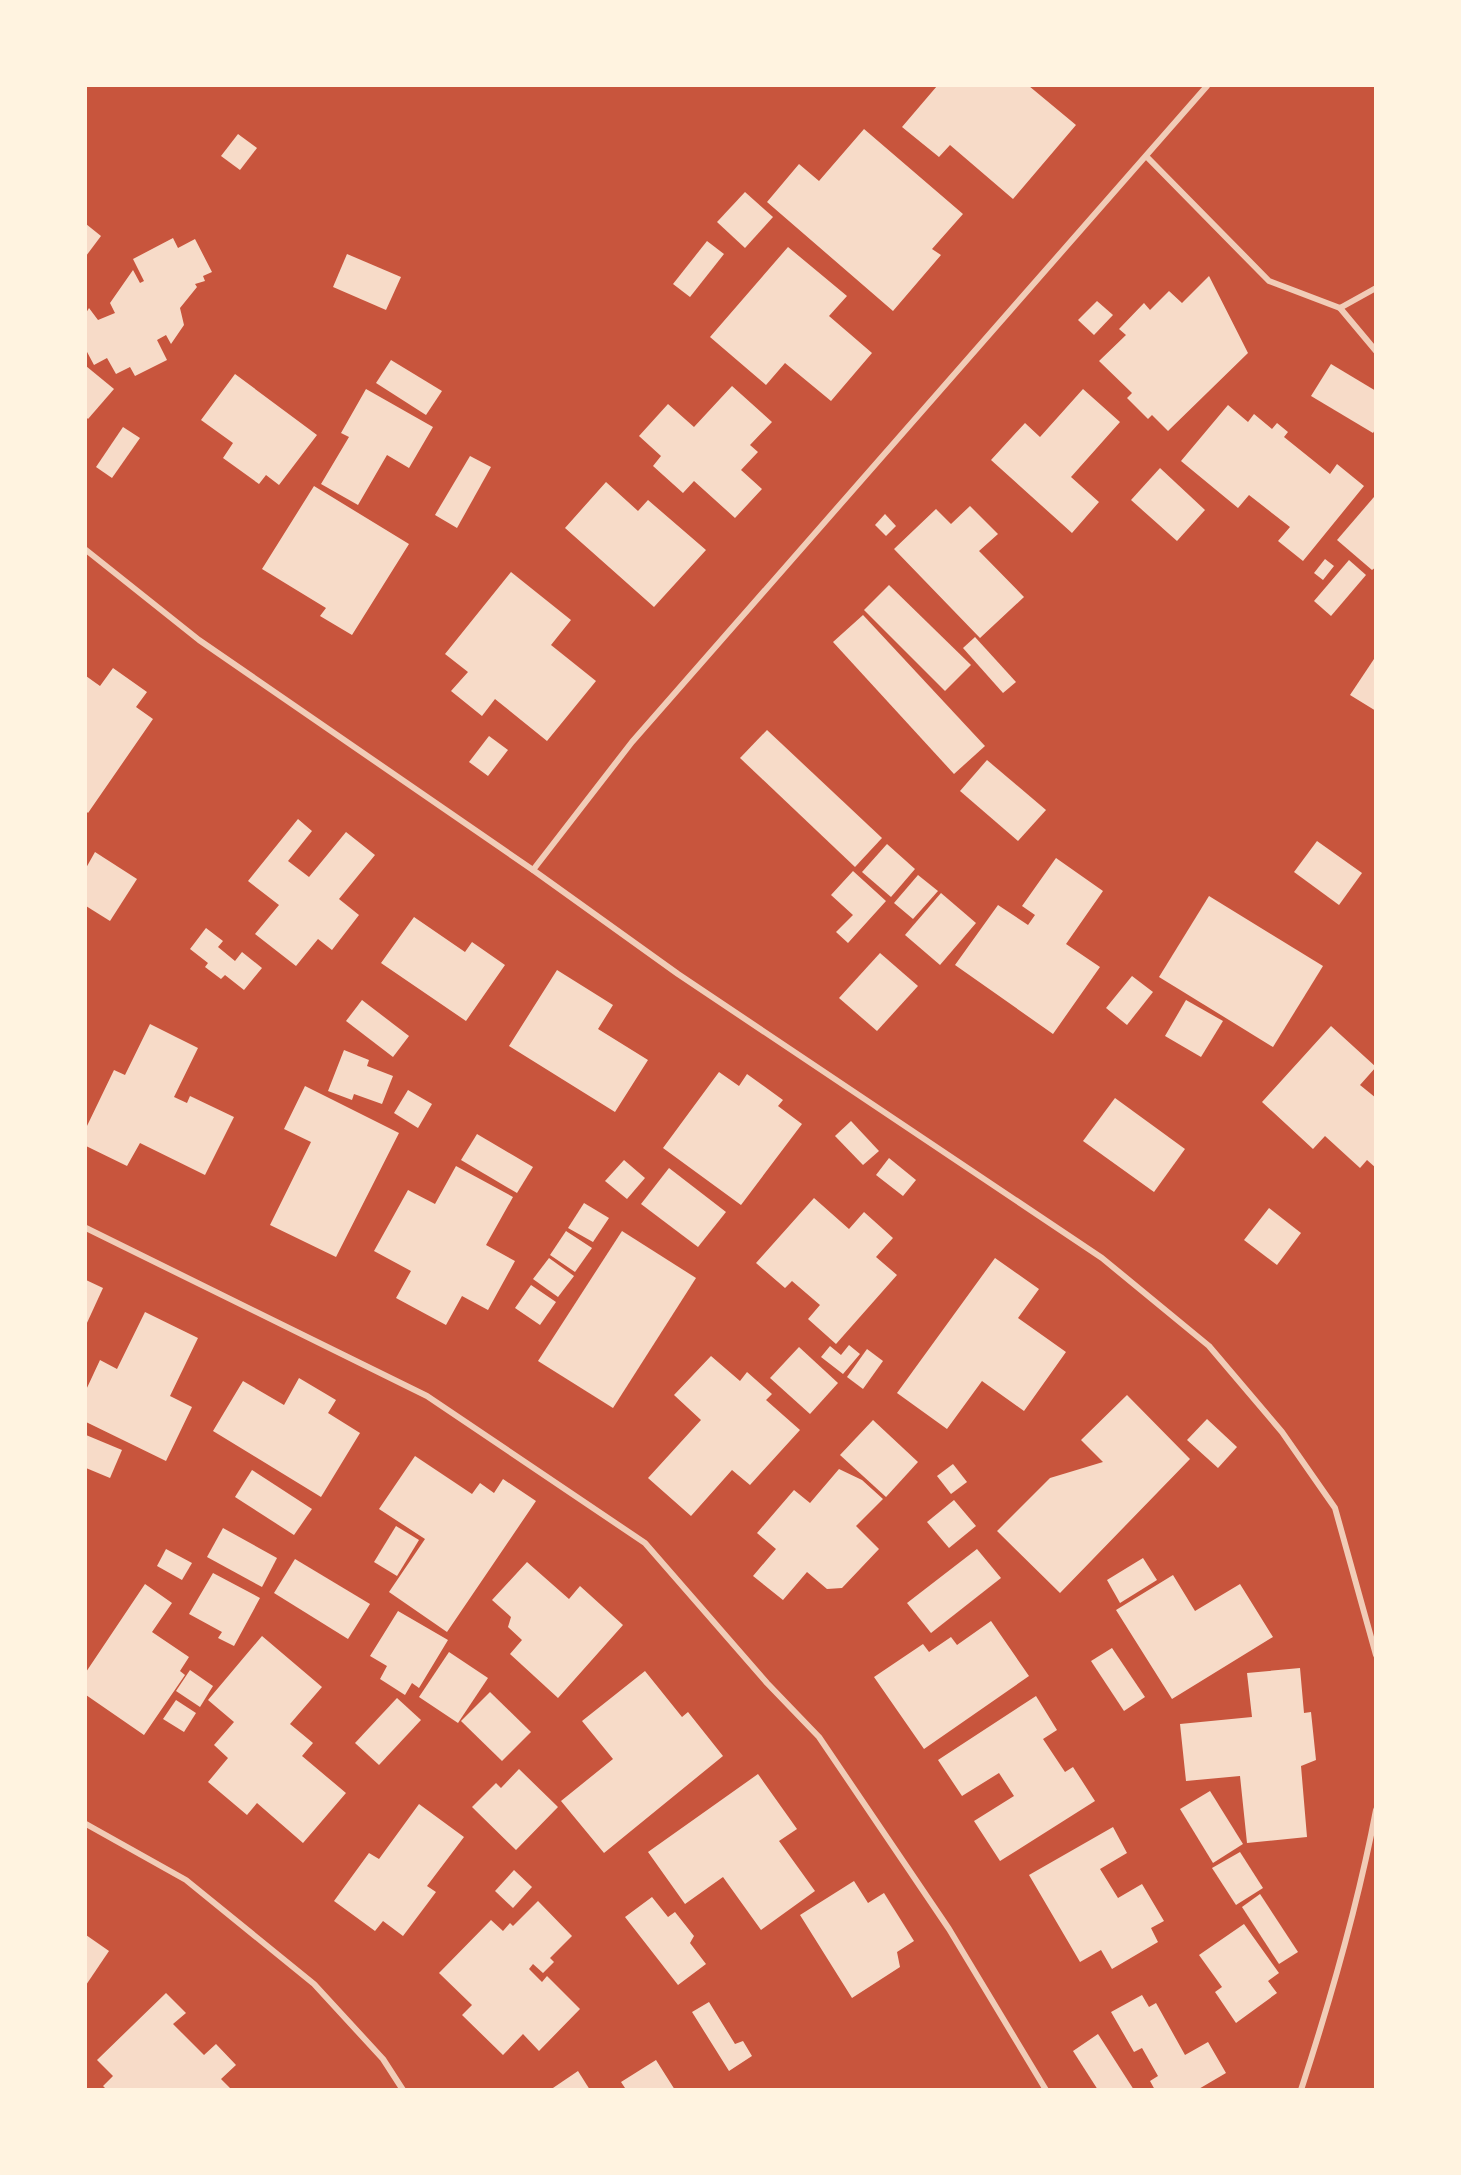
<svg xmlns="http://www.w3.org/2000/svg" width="1461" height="2175" font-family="'DM Sans',sans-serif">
  <rect width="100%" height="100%" fill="#c8553d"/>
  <g fill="#f7dbc8">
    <polygon points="937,86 1029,86 1076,125 1013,199 950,145 939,157 902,127"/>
    <polygon points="864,129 963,214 932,249 941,255 893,311 767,202 799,164 819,181"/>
    <polygon points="238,134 257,148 240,170 221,156"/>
    <polygon points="745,192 773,217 745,248 717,222"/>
    <polygon points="86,224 101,236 86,256"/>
    <polygon points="173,238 178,248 195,239 212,272 203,276 205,281 195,284 197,287 180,308 184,325 171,344 166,335 157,340 167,360 135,376 130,367 116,374 107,358 94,365 86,350 86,313 89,308 98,320 115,313 110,303 133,270 140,283 144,281 133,259"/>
    <polygon points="707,241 724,254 690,297 673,284"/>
    <polygon points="788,247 847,296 829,316 872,353 831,401 785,363 766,385 710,337"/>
    <polygon points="347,254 401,277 386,310 333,287"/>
    <polygon points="1209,276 1248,353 1168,431 1152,415 1148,419 1127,398 1132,393 1099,361 1126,335 1119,329 1144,303 1150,310 1169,291 1182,303"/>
    <polygon points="1097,301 1113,315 1094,335 1078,320"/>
    <polygon points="391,360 442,391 426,415 376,383"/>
    <polygon points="1331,364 1376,391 1376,428 1373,433 1311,396"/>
    <polygon points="86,366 114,389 88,419 86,417"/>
    <polygon points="235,374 317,435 279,485 266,475 259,484 223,458 233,443 201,420"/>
    <polygon points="732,386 772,422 750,445 758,452 741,470 762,489 735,518 694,481 683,493 653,466 661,456 639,436 668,404 694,427"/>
    <polygon points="366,389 433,427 409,468 387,455 358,505 321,484 349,437 341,433"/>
    <polygon points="1083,389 1120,422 1071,477 1099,502 1072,533 991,460 1025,423 1040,437"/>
    <polygon points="1228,405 1248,422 1254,414 1272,429 1277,423 1288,432 1284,437 1330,474 1337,464 1364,486 1303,561 1278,541 1290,527 1249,495 1238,508 1181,461"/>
    <polygon points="123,427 140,438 112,478 96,467"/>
    <polygon points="470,456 491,467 457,528 435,515"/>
    <polygon points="1160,468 1205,510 1177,541 1131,500"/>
    <polygon points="606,482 638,511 648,500 706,550 654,607 565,528"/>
    <polygon points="314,486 409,544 352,635 320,616 326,608 262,569"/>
    <polygon points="1374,497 1376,567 1372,570 1337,540"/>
    <polygon points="970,506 998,534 979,551 1024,597 980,638 894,549 936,509 951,524"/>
    <polygon points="885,514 896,526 886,536 875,525"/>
    <polygon points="1325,559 1334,566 1323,580 1314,573"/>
    <polygon points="1349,560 1366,575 1331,616 1314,601"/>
    <polygon points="511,572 571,620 551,645 596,681 547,741 495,699 482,716 451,691 468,672 445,654"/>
    <polygon points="889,585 971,665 945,691 864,610"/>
    <polygon points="863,615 985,746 954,774 833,642"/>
    <polygon points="975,637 1016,682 1003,693 963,648"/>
    <polygon points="1376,656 1376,711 1350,695"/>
    <polygon points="113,668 147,692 136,707 153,719 88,813 86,811 86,676 100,686"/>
    <polygon points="767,730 882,838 855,867 740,758"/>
    <polygon points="489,736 508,750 488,776 469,762"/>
    <polygon points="987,760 1046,810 1018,841 960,791"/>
    <polygon points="298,819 312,831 288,861 309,877 346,832 375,855 339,899 359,915 332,950 318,939 296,966 255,934 279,905 248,881"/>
    <polygon points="1317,841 1362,873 1339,905 1294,872"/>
    <polygon points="887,844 915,869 891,897 862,872"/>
    <polygon points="95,852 137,879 110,921 86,906 86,868"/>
    <polygon points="1056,858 1103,891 1066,944 1100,967 1053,1034 955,965 998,905 1028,925 1035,915 1022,906"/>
    <polygon points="853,871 886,901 848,943 836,932 853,915 831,895"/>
    <polygon points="918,875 938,891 913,919 894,903"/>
    <polygon points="941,893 976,923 940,965 905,935"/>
    <polygon points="1209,896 1323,966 1273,1047 1159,977"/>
    <polygon points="414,917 465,952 472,942 505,965 466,1021 381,963"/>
    <polygon points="206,928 223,941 218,947 235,961 242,952 262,968 244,990 225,975 221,979 205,967 208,963 190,949"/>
    <polygon points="880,953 918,986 877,1031 839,998"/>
    <polygon points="557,970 613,1005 598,1029 648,1060 615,1112 509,1046"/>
    <polygon points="1132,976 1153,992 1127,1025 1106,1008"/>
    <polygon points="362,1000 409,1036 393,1057 346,1021"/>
    <polygon points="1186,1000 1223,1021 1201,1057 1165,1036"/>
    <polygon points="150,1024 198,1048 174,1097 187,1103 190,1096 234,1117 205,1175 140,1143 127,1166 86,1146 86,1128 114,1070 125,1075"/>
    <polygon points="1331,1026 1376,1067 1360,1085 1376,1098 1376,1168 1367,1160 1360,1168 1325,1136 1313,1149 1262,1102"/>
    <polygon points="344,1050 369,1060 367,1066 393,1076 382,1104 354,1094 352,1100 328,1091"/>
    <polygon points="719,1072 739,1086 747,1074 783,1100 778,1106 802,1124 741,1205 663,1148"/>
    <polygon points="305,1086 399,1133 336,1257 270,1225 311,1142 284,1129"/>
    <polygon points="408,1090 432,1104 418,1128 394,1113"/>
    <polygon points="1115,1098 1185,1149 1154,1192 1083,1141"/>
    <polygon points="851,1121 879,1151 863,1165 835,1136"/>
    <polygon points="477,1134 533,1167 517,1193 461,1160"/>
    <polygon points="889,1158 916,1180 903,1196 876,1175"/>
    <polygon points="624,1160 645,1178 627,1199 605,1181"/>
    <polygon points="456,1166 513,1197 486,1245 515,1261 488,1310 462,1296 446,1325 396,1298 411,1271 374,1251 408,1190 435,1204"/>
    <polygon points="669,1168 726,1212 698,1247 641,1204"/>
    <polygon points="814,1198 849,1229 864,1212 893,1238 876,1257 897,1275 836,1344 808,1319 820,1305 792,1281 785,1288 756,1263"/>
    <polygon points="584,1203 609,1218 593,1242 568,1228"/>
    <polygon points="1269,1208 1301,1233 1277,1265 1244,1240"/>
    <polygon points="566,1231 592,1248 575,1272 550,1255"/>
    <polygon points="622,1231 696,1278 613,1408 538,1361"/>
    <polygon points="549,1258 574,1276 558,1297 533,1279"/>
    <polygon points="995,1258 1039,1289 1018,1318 1066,1352 1024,1411 982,1381 947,1429 897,1393"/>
    <polygon points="86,1280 103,1288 86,1325"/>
    <polygon points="531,1285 556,1302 540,1325 515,1308"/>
    <polygon points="145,1312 198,1338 170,1396 192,1407 166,1461 86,1422 86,1390 100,1360 117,1369"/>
    <polygon points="849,1345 860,1354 843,1374 821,1357 830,1346 841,1355"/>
    <polygon points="799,1347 838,1383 810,1414 770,1378"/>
    <polygon points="867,1349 883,1361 863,1389 847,1377"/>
    <polygon points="711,1356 740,1381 747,1372 772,1394 766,1400 800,1430 750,1485 732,1470 691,1516 648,1478 701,1420 674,1395"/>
    <polygon points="299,1378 336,1400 328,1413 360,1433 321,1497 213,1431 243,1381 284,1405"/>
    <polygon points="1127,1395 1190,1459 1060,1593 997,1531 1050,1478 1103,1462 1081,1440"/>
    <polygon points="1207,1419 1237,1447 1218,1468 1187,1440"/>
    <polygon points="873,1420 918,1462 886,1497 840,1455"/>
    <polygon points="86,1435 122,1450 110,1478 86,1468"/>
    <polygon points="415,1456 472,1494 480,1483 494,1493 503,1479 536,1501 447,1632 389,1592 425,1539 379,1509"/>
    <polygon points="953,1464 967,1482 951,1494 937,1476"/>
    <polygon points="839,1469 862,1480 883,1499 856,1526 879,1549 842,1588 827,1589 807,1572 783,1600 753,1576 776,1549 757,1533 794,1490 810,1503"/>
    <polygon points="252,1470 312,1509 294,1535 235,1497"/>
    <polygon points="954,1500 976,1526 949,1548 927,1522"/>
    <polygon points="396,1526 419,1540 397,1576 374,1562"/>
    <polygon points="223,1528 277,1558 262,1587 207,1557"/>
    <polygon points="166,1549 192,1563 182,1580 157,1566"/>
    <polygon points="977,1549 1001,1578 931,1633 907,1603"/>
    <polygon points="1143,1558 1157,1580 1120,1603 1107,1580"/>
    <polygon points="295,1559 370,1604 348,1639 274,1593"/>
    <polygon points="527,1562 569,1599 580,1586 623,1625 558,1698 510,1654 522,1640 508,1627 511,1617 492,1600"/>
    <polygon points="213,1573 260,1598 234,1646 218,1638 222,1632 189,1614"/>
    <polygon points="1173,1575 1195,1611 1240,1584 1273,1637 1172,1699 1116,1610"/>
    <polygon points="145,1584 172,1603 152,1632 189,1657 180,1671 185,1675 144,1735 86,1695 86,1672"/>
    <polygon points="398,1611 448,1640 419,1688 412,1683 405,1695 380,1679 387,1666 370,1656"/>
    <polygon points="991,1621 1029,1676 924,1749 874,1677 923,1644 929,1652 951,1637 957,1645"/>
    <polygon points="262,1636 322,1687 290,1724 313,1743 302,1756 346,1793 303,1843 257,1803 247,1815 208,1782 228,1758 214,1745 234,1722 208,1700"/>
    <polygon points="1112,1648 1145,1697 1124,1711 1091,1661"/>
    <polygon points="449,1652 488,1678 458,1723 419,1697"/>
    <polygon points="1300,1668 1304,1713 1311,1712 1316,1760 1301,1766 1307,1837 1247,1843 1240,1776 1186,1781 1180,1724 1252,1717 1247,1673"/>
    <polygon points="190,1670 213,1686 200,1707 176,1691"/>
    <polygon points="645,1671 682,1717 688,1712 723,1756 604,1853 561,1801 613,1759 582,1721"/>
    <polygon points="490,1692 531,1732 502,1761 461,1721"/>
    <polygon points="1036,1696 1057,1730 1043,1739 1065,1772 1073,1767 1095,1801 1000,1861 974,1821 1014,1796 999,1773 962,1796 938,1760"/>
    <polygon points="397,1698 421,1720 379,1765 355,1743"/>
    <polygon points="176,1700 196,1713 184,1732 163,1719"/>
    <polygon points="519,1769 558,1807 516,1850 472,1807 496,1783 501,1788"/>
    <polygon points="758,1774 797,1829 779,1841 815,1891 761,1930 723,1877 685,1904 648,1852"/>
    <polygon points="1210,1791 1243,1844 1213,1863 1180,1809"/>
    <polygon points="419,1804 464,1837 427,1886 436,1892 403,1936 383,1921 375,1931 334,1901 369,1853 379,1859"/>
    <polygon points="1113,1827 1127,1853 1100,1869 1118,1898 1142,1884 1164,1921 1151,1928 1158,1942 1112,1969 1101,1950 1080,1962 1029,1875"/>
    <polygon points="1240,1852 1263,1888 1236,1905 1212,1868"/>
    <polygon points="514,1870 532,1887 513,1908 495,1891"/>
    <polygon points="854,1881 868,1903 884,1893 914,1941 897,1952 900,1967 852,1998 800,1915"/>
    <polygon points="1260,1894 1298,1952 1279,1964 1242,1907"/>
    <polygon points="652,1897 668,1917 675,1912 694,1936 690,1943 706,1964 678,1985 625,1917"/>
    <polygon points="538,1901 572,1936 550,1958 554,1962 543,1973 533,1964 529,1969 542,1982 547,1976 580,2009 539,2051 523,2034 503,2055 462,2015 472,2005 439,1973 491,1920 503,1931 510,1923 513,1926"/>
    <polygon points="1244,1924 1279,1973 1268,1981 1277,1993 1236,2023 1215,1992 1222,1987 1199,1955"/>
    <polygon points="86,1935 109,1951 86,1985"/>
    <polygon points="166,1993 186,2013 173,2024 204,2055 216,2044 236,2065 221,2079 232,2090 107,2090 103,2086 113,2076 97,2060"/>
    <polygon points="1142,1995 1149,2007 1156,2003 1185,2055 1208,2042 1226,2073 1197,2090 1155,2090 1150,2081 1158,2076 1142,2048 1134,2052 1111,2012"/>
    <polygon points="709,2002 735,2044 743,2041 752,2056 729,2071 692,2012"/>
    <polygon points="1098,2034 1134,2090 1098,2090 1073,2051"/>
    <polygon points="656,2060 675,2090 622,2090 625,2088 621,2082"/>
    <polygon points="578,2071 590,2090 550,2090"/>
  </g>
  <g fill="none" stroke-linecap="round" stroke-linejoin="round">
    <g stroke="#f1ccb7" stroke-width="6">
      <polyline points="1147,157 1269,281 1340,308 1376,288"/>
      <polyline points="1340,308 1376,351"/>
      <polyline points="86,550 199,640 533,870 678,974 1102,1258 1209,1346 1282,1432 1335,1508 1376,1655"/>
      <polyline points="533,870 632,742 1207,86"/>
      <polyline points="86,1228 427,1396 645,1543 767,1683 819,1737 949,1929 1046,2090"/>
      <polyline points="86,1824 186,1880 314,1984 383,2059 403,2090"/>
      <path d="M1301,2090C1331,1998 1358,1905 1376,1810"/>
    </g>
  </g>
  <rect width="1461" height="2175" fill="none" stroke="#fff3e0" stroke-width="174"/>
</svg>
